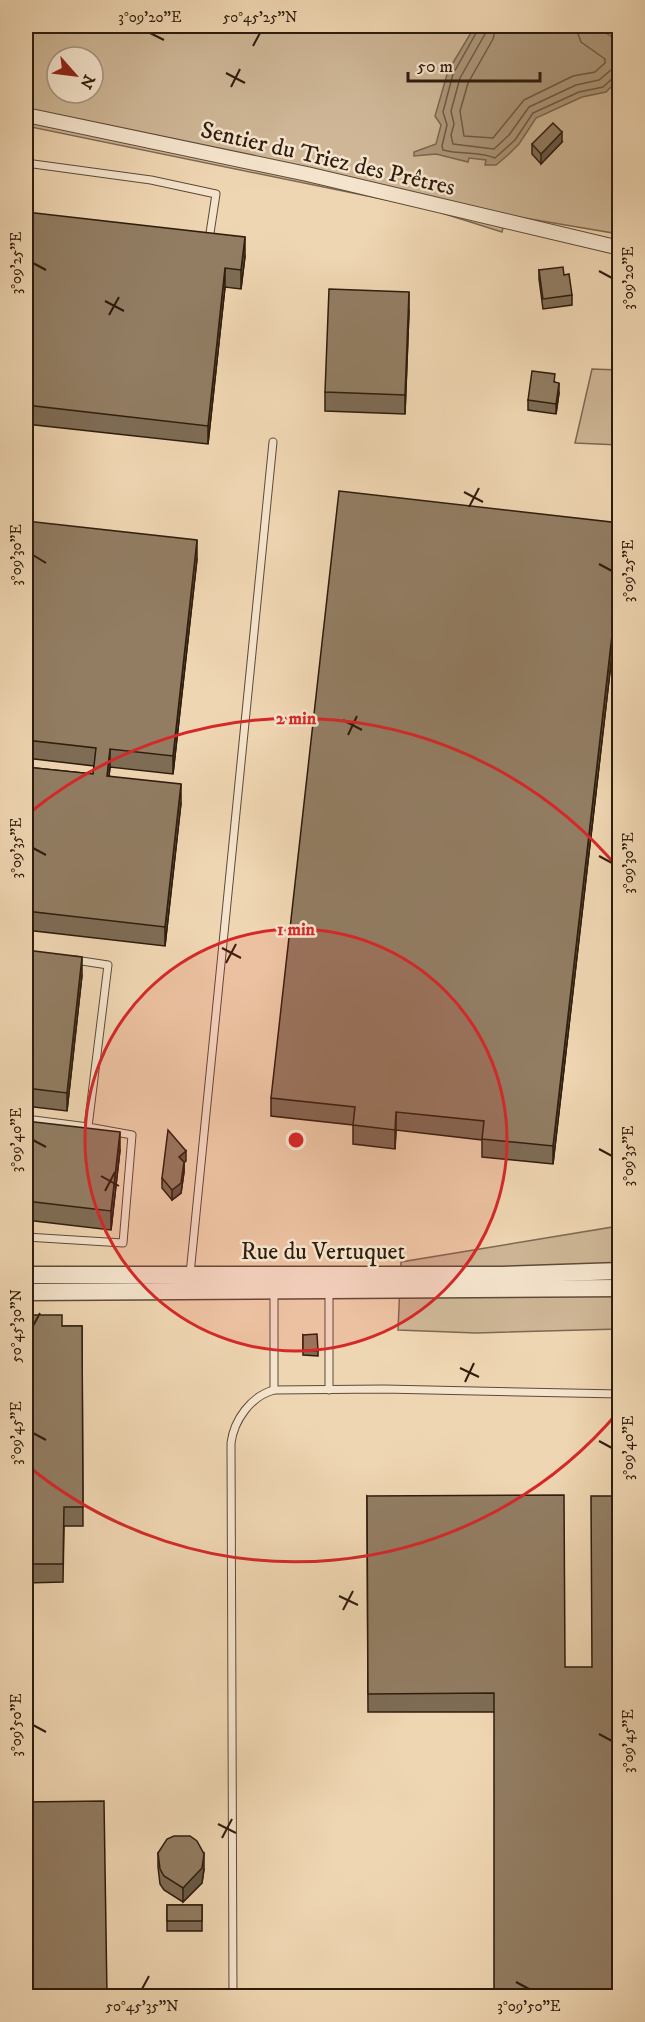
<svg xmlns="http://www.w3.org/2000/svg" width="645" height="2022" font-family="'IM FELL DW Pica',serif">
  <rect width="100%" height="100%" fill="#efd6b2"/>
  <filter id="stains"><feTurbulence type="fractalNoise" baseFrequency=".00333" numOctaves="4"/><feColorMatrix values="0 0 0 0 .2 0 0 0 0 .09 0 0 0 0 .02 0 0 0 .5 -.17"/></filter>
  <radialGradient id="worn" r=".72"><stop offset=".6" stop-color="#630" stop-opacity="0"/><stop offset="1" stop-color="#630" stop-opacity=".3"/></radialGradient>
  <g fill="#ceb696" stroke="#7e6952" stroke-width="1.5" fill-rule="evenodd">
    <path d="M26,26H619V234L506,215L502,232L426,208L26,126ZM57,57H93V93H57Z"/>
    <polygon points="592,369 619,370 619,445 575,443"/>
    <polygon points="619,1226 619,1329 476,1333 398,1330 401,1262"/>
  </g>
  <polygon fill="#ad977a" stroke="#7a664e" stroke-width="1.5" points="475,26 596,26 619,42 619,79 606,92 582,97 536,118 519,144 509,154 496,165 485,165 486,160 469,158 468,162 436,154 414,156 414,152 436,144 441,125 435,116 448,71"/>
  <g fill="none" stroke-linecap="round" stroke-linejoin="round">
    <g stroke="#6e5a44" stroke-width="1.5">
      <path d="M480,26L453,74L443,112L447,125L442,146L443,150C462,155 477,151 495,158L515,140L533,113L579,92L603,87L614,77L620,76"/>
      <polyline points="487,26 485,34 460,78 451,111 454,124 451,135 453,144 494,149 509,135 529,107 576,85 599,80 611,70 620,69"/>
      <polyline points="496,26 493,39 468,83 460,111 464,136 493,138 524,100 573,76 595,72 605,63 605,59 581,42 575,26"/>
    </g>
    <defs>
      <g id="service">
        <polyline points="26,163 151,180 216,194 210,233"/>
        <polyline points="26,1119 88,1127"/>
        <polyline points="26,1237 123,1243 132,1135 88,1127 108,965 75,960"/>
        <polyline points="190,1274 273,442"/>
        <polyline points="274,1390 274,1291"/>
        <polyline points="329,1390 329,1290"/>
        <path d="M233,1996L231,1443C234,1420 251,1396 274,1390L384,1389L620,1394"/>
      </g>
      <polyline id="minor" points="26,115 307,174 620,248"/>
      <g id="tertiary">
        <polyline points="26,1275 502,1275 620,1271"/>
        <polyline points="26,1292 620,1288"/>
      </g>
    </defs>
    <use href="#service" stroke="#5e4a36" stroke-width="9"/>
    <use href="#minor" stroke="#5e4a36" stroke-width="16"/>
    <use href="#tertiary" stroke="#5e4a36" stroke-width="19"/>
    <use href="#service" stroke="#f5e4cd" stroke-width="7"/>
    <use href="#minor" stroke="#f5e4cd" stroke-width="14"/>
    <use href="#tertiary" stroke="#f5e4cd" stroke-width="16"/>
  </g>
  <g fill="#7e6c55" stroke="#2e1c0d" stroke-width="1.5">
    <polygon points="562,142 541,164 532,154 532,144"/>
    <polygon points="26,212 245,256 241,289 225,287 208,444 26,424"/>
    <polygon points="539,270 572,295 572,305 543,309 539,279"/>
    <polygon points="409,311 405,414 325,411 325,392"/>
    <polygon points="555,382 559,393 556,414 528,410 528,400"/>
    <polygon points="26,521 197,559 173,774 110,767 109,776 181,803 165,946 26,930 26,767 93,774 94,766 26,758"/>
    <polygon points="620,523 620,637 614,637 553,1164 482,1157 482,1140 396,1130 395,1149 353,1144 353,1125 271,1116 271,1098"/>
    <polygon points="26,950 82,975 67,1111 26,1106"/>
    <polygon points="26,1121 120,1150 111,1230 26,1220"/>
    <polygon points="186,1161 184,1162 184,1172 181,1193 172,1200 162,1188 162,1178"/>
    <polygon points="26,1315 62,1326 82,1326 83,1526 64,1526 63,1582 26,1583"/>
    <polygon points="303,1335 318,1351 318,1356 303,1355"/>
    <polygon points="367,1496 565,1667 620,1996 494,1712 368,1712"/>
    <polygon points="158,1853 204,1869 202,1883 183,1902 164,1890 160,1884 158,1867"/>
    <rect x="167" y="1905" width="35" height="26"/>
  </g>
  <g fill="#665845" stroke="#2e1c0d" stroke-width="1.5">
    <polygon points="562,132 562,142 541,164 541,154"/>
    <polygon points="245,237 245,256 241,289 241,270"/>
    <polygon points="225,268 225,287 208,444 208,426"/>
    <polygon points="409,292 409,311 405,414 405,395"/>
    <polygon points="559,383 559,393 556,414 556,404"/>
    <polygon points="197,540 197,559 173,774 173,756"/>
    <polygon points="614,618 614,637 553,1164 553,1146"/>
    <polygon points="110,749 110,767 107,794 107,776"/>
    <polygon points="181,784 181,803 165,946 165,927"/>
    <polygon points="82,957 82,975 67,1111 67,1093"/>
    <polygon points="396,1112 396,1130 395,1149 395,1130"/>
    <polygon points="120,1132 120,1150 111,1230 111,1211"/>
    <polygon points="186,1151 186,1161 179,1167 179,1157"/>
    <polygon points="184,1162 184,1172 181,1193 172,1200 172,1190"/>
    <polygon points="204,1854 204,1869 202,1883 183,1902 183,1888"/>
  </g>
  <g fill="#927d63" stroke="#2e1c0d" stroke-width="1.5">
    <polygon points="553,123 562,132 541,154 532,144"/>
    <polygon points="26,212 245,237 241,270 225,268 208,426 26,405"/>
    <polygon points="563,267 564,275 569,274 572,295 543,299 539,270"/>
    <polygon points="329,289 409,292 405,395 325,392"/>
    <polygon points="532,371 555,374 554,382 559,383 556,404 528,400"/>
    <polygon points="339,491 620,523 620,619 614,618 553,1146 482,1139 484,1121 396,1112 395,1130 353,1125 355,1107 271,1098"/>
    <polygon points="26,521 197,540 173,756 110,749 107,776 181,784 165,927 26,911 26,767 93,774 96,748 26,740"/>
    <polygon points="26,950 82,957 67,1093 26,1088"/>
    <polygon points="26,1121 120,1132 111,1211 26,1201"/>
    <polygon points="168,1130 186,1151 179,1157 184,1162 181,1183 172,1190 162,1178"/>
    <polygon points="26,1315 62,1315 62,1326 82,1326 83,1507 64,1507 63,1564 26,1564"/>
    <polygon points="317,1334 318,1351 303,1350 303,1335"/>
    <polygon points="564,1495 565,1667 592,1667 591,1496 620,1496 620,1996 494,1996 494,1693 368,1694 367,1496"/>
    <polygon points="104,1801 107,1996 26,1996 26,1802"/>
    <polygon points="174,1836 190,1836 197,1841 204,1854 202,1868 183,1888 164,1876 160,1869 158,1853 167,1839"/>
    <rect x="167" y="1905" width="35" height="16"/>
  </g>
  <path fill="none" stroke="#2e1c0d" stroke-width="2" d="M150,33L164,40M253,46L260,33M226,73L245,83M231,87L240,69M33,263L46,270M599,271L612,278M105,301L124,311M109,315L119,297M464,492L483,502M469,507L479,488M33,555L46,563M599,564L612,571M343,720L362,730M348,735L357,716M33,848L46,855M599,856L612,863M222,948L241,958M226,963L236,944M33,1140L46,1147M599,1149L612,1156M101,1176L119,1186M105,1191L115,1172M33,1326L40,1313M460,1368L479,1377M465,1382L474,1363M33,1433L46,1440M599,1441L612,1448M339,1596L358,1605M343,1610L353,1591M33,1725L46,1732M599,1734L612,1741M218,1824L236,1833M222,1838L232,1819M516,1982L529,1989M142,1989L149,1976"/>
  <circle cx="296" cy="1140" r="211" fill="#d62828" fill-opacity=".12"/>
  <g fill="none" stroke="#d62828" stroke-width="3">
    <circle cx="296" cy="1140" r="211"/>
    <path d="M619 1411A422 422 0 0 1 28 1466M28 814A422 422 0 0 1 619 869"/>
  </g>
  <g text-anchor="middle" stroke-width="5" stroke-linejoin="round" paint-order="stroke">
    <g font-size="24" fill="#2e1c0d" stroke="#f5e4cd">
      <text transform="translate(328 158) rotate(13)" y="8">Sentier du Triez des Prêtres</text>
      <text x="323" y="1259">Rue du Vertuquet</text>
    </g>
  </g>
  <circle cx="296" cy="1140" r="9" fill="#d62828" stroke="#f5e4cd" stroke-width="3"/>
  <g font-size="18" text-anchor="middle" font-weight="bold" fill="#d62828" stroke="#f5e4cd" stroke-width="5" stroke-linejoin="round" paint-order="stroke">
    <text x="296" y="724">2 min</text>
    <text x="296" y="935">1 min</text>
  </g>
  <rect width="645" height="2022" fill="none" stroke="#efd6b2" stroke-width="66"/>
  <g transform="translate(75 75) rotate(118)"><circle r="28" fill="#f5e4cd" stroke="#a59480" stroke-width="1.5"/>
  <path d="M0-4.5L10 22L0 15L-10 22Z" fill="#8f2418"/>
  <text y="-9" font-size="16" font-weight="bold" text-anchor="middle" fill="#2e1c0d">N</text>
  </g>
  <path d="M408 72v9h132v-9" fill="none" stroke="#2e1c0d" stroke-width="3"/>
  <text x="417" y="72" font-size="18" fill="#2e1c0d" stroke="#f5e4cd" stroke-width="4.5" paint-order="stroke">50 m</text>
  <rect x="33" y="33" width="579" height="1956" fill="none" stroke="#2e1c0d" stroke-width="2"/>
  <g font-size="15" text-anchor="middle" fill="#2e1c0d">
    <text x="150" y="22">3°09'20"E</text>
    <text x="260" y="22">50°45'25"N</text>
    <text transform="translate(16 263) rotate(-90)" y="5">3°09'25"E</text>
    <text transform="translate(628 278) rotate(-90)" y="5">3°09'20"E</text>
    <text transform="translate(16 555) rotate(-90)" y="5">3°09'30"E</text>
    <text transform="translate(628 571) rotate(-90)" y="5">3°09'25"E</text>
    <text transform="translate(16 848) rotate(-90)" y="5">3°09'35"E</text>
    <text transform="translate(628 863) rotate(-90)" y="5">3°09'30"E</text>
    <text transform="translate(16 1140) rotate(-90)" y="5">3°09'40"E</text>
    <text transform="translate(628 1156) rotate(-90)" y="5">3°09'35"E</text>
    <text transform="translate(16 1326) rotate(-90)" y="5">50°45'30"N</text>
    <text transform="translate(16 1433) rotate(-90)" y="5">3°09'45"E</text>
    <text transform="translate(628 1448) rotate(-90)" y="5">3°09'40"E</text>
    <text transform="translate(16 1725) rotate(-90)" y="5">3°09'50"E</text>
    <text transform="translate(628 1741) rotate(-90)" y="5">3°09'45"E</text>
    <text x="142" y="2011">50°45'35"N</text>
    <text x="529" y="2011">3°09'50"E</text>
  </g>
  <rect width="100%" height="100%" filter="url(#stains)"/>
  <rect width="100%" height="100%" fill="url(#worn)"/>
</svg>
